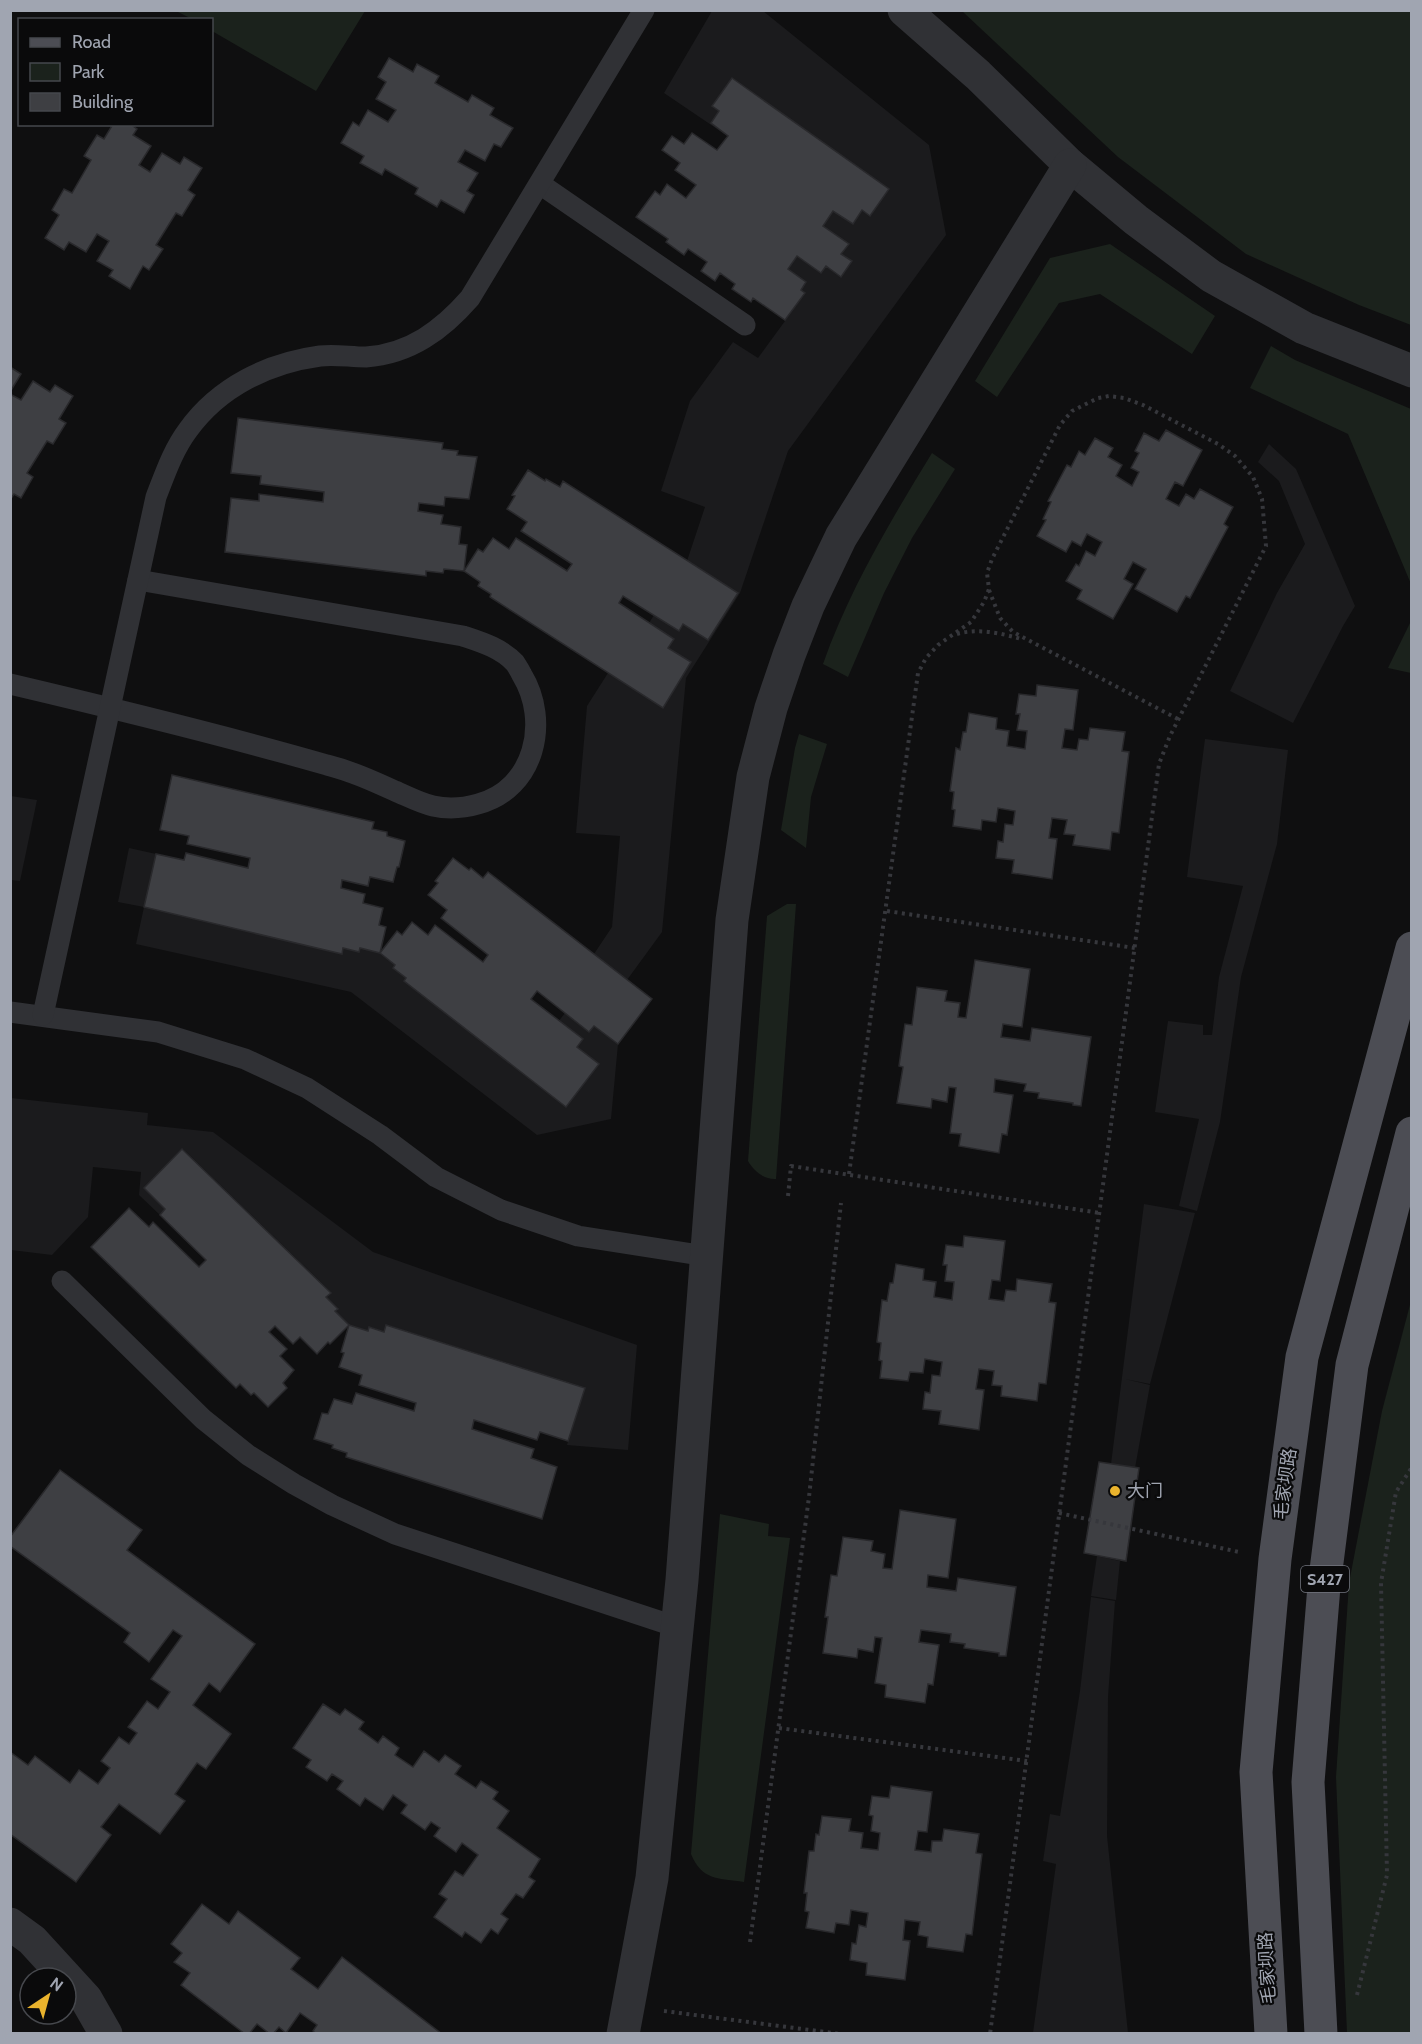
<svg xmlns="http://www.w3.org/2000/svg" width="1422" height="2044" font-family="Cabin,'Noto Sans SC',sans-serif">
  <rect width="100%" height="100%" fill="#0f0f10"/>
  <g fill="#1b1b1d">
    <polygon points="712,11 763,11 929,145 946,235 788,451 740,593 686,678 662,932 627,980 594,954 612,927 620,836 576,833 587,706 608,673 616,677 687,561 705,507 661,491 690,401 733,342 758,358 785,321 735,284 807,190 664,93"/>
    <polygon points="1269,444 1296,469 1355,606 1343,626 1293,723 1230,691 1277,593 1305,544 1279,481 1258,462"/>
    <polygon points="1205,739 1288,750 1277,844 1241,977 1220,1122 1197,1211 1179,1206 1199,1119 1155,1112 1168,1021 1203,1025 1203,1035 1212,1035 1219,977 1243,886 1187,877"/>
    <polygon points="11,796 37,800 20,881 11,880"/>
    <polygon points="129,848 156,854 341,953 343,948 359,952 360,948 380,953 395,965 393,968 406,978 404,981 520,1071 565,1013 589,1032 594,1026 618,1044 611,1119 537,1135 351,992 136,944 144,907 118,902"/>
    <polygon points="11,1098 148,1113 147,1125 213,1132 373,1252 637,1345 628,1450 567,1445 584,1387 387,1325 384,1332 370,1327 368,1331 349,1325 335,1311 338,1308 326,1297 331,1292 183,1149 144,1188 165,1209 160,1215 139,1195 141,1172 93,1167 88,1217 52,1255 11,1250"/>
    <polygon points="1144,1204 1195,1213 1150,1384 1125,1379 1150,1385 1135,1468 1111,1464"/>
    <polygon points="1097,1556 1120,1561 1116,1600 1091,1596"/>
    <polygon points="1091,1597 1115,1601 1108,1697 1107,1836 1128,2033 1033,2033 1056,1864 1043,1861 1050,1814 1060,1816 1080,1691"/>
  </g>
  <g fill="#1b221c">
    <polygon points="176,11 365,11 316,91 212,31 212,20 192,19"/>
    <polygon points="962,11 1411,11 1411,325 1359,305 1246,254 1118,157"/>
    <polygon points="1110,244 1215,316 1192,354 1100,294 1059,303 997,397 975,381 1050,258"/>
    <polygon points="1271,346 1295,360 1411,409 1411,584 1348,434 1250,388"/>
    <path d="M932,453L955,469L912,538L884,593L848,677L823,664C849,590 891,520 932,453Z"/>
    <polygon points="1411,621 1411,673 1388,668"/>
    <polygon points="799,734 827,744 811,797 806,848 781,830 795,748"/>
    <path d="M787,904H796L776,1179C764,1180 754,1171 748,1161L767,916Z"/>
    <polygon points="1411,1301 1411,2033 1347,2033 1336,1777 1349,1583 1382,1411"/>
    <path d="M720,1514L769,1524L768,1536L790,1538L744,1882C719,1878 702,1881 691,1854Z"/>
  </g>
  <g fill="#3e3f43" stroke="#29292c" stroke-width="1.5">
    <polygon points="389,58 413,72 417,64 439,76 435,83 468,102 472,95 494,108 490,115 513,128 501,147 494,144 485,161 465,150 458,162 478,173 467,191 474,195 464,213 441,200 437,207 415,194 418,188 385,169 382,175 360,163 364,156 341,143 353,122 359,126 368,110 388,122 396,110 376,99 386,82 378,77"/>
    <polygon points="732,78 889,189 870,216 862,210 853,224 833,211 823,226 849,244 841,254 852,261 841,277 826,266 821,273 797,256 788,269 806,282 801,290 805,293 785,320 753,298 751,302 732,289 735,284 720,273 715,281 701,271 707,262 688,249 684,255 666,242 668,239 636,217 655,191 660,195 667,184 686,198 696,185 675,170 680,163 662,150 672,136 684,144 692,133 717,150 728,136 711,123 719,111 712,106"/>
    <polygon points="113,124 130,124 137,129 133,135 151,146 139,165 150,172 162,153 180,164 184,157 202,168 188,190 195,195 182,216 176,213 156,245 163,249 149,270 143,266 130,289 109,276 113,270 97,261 109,241 97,234 86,252 69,242 64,250 45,238 59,215 52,210 64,189 72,193 91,160 84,156 97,135 104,139"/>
    <polygon points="10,367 21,374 10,392"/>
    <polygon points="33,381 50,392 55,385 73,396 59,419 66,423 53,444 47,441 27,473 33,477 21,498 14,494 10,500 10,394 21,400"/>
    <polygon points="238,418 443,443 442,449 458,451 457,455 477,457 469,499 445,497 444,506 419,503 418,511 443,515 441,524 461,527 459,544 467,545 464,571 444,569 443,573 426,571 426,576 225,552 231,498 259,501 259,494 323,502 324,492 260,484 261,476 231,473"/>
    <polygon points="1166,430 1202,450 1183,486 1175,482 1166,499 1179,506 1186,494 1194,499 1200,489 1233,507 1224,524 1228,527 1190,598 1186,596 1177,612 1135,589 1146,569 1133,562 1124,579 1133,584 1113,619 1077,599 1082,590 1066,581 1076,564 1079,566 1086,551 1095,556 1102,542 1087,534 1081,546 1072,541 1066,552 1037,536 1046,520 1043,519 1051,502 1048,501 1067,465 1071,467 1079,451 1085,455 1095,438 1113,448 1108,457 1122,465 1116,476 1132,486 1139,472 1131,468 1139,453 1135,451 1144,433 1159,441"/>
    <polygon points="528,470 545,481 546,479 560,487 563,481 738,593 708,640 683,624 679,631 623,596 619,603 674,639 668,648 691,662 663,708 490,597 491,594 478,586 480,582 464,571 478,549 483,552 493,538 509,549 516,538 567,571 572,564 521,531 527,522 507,509 515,496 512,495"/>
    <polygon points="1037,685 1078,690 1073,730 1065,729 1062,748 1077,750 1079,739 1088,740 1090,728 1125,732 1122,751 1129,752 1119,833 1112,832 1110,850 1073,845 1075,835 1064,834 1067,820 1052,818 1049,838 1057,839 1052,879 1012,873 1014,860 996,858 998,841 1003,842 1005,824 1013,825 1015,811 998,808 996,822 982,820 981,830 953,826 955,810 952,809 954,792 950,791 956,748 960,750 963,732 966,732 969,713 997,718 996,729 1009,731 1007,746 1025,749 1027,731 1017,730 1020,714 1016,714 1019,694 1036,696"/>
    <polygon points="172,775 374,822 372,829 387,832 387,836 405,841 399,867 397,867 393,882 370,877 368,886 342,880 341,888 365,894 363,903 383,908 379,925 386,927 380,953 360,948 359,952 343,948 342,954 144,907 156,854 184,860 186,853 248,868 250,858 187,844 189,836 160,830"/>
    <polygon points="453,858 469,870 471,868 483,878 488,872 652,999 618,1044 594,1026 589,1032 537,991 531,999 583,1039 577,1047 599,1064 566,1107 404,981 406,978 393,968 395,965 380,953 397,931 402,935 412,922 428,935 435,925 483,962 488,955 441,918 447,910 428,895 438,883 435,881"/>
    <polygon points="975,960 1030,969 1022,1027 1003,1024 1001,1037 1030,1041 1032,1028 1091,1037 1081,1106 1073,1105 1073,1103 1038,1098 1039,1093 1024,1091 1026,1084 995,1079 994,1092 1013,1095 1007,1135 1002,1134 999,1153 959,1146 961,1134 950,1133 956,1088 949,1087 947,1102 932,1099 931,1108 897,1103 903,1067 899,1066 905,1024 912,1025 917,987 947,991 945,1001 960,1003 958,1017 966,1018"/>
    <polygon points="182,1149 331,1293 326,1297 338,1309 335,1311 349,1325 330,1344 328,1342 317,1354 300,1337 293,1344 275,1326 269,1332 287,1349 280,1356 294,1370 283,1383 287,1388 268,1407 254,1393 251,1395 240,1384 236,1388 91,1247 129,1208 149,1227 153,1222 199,1267 206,1260 160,1215 165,1209 144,1188"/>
    <polygon points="964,1236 1005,1241 1000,1281 992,1280 989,1299 1004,1301 1006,1290 1016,1291 1017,1279 1052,1284 1049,1302 1056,1303 1046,1384 1039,1383 1037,1401 1001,1396 1002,1386 992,1385 994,1371 979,1369 976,1389 984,1390 979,1430 939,1424 941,1411 923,1409 925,1392 930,1393 932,1375 940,1376 942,1362 925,1359 923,1373 910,1372 908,1381 880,1378 882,1361 879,1360 881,1343 877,1342 882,1300 887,1301 890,1283 893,1283 896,1264 924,1269 923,1280 936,1282 934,1297 952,1300 954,1282 945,1281 947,1265 943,1265 946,1245 963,1247"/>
    <polygon points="349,1325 368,1331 369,1327 384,1332 386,1325 585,1388 568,1441 540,1432 537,1440 474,1420 472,1429 534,1449 531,1458 557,1467 542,1519 346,1457 347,1453 332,1448 333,1445 314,1439 322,1413 328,1414 334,1399 352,1404 356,1393 414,1411 416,1403 359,1385 362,1375 339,1367 344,1353 341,1352"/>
    <polygon points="1099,1462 1139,1468 1126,1561 1084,1553"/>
    <polygon points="60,1470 142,1530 127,1550 255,1644 220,1692 209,1683 193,1705 231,1734 206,1769 197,1763 175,1794 185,1801 160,1834 119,1804 101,1827 111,1835 76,1882 10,1834 10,1752 28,1765 35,1756 70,1783 79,1770 98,1784 110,1768 101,1761 119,1737 129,1744 137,1733 128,1727 147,1701 158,1709 170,1692 151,1679 182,1636 173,1630 149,1662 124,1642 130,1633 10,1546 10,1537"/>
    <polygon points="900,1510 956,1519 948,1578 928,1575 927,1587 956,1591 958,1578 1016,1587 1006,1656 999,1656 999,1653 964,1648 965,1644 950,1642 951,1634 921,1630 919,1642 939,1645 933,1685 928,1684 925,1703 885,1697 886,1685 875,1683 882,1638 875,1637 873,1652 858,1649 857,1658 823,1653 828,1617 825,1617 831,1575 837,1576 843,1537 873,1541 871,1551 885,1554 883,1568 892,1569"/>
    <polygon points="323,1704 340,1715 345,1709 364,1722 359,1729 378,1743 383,1736 399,1748 395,1755 413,1767 424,1751 439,1762 445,1755 461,1766 455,1774 476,1788 481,1781 498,1792 493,1799 509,1811 497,1828 540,1859 529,1877 535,1881 523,1898 516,1894 501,1914 508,1919 498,1934 491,1929 481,1943 465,1932 462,1937 434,1917 447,1899 439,1894 455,1871 463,1876 478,1855 462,1843 456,1852 434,1836 440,1828 431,1822 425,1830 401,1813 407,1805 393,1795 383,1810 365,1798 360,1806 337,1789 343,1781 332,1774 327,1781 306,1767 311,1760 293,1748"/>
    <polygon points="891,1786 932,1792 927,1832 918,1831 915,1850 931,1852 932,1841 942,1841 944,1829 979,1834 976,1853 982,1854 972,1935 966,1934 963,1952 927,1947 928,1937 918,1935 920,1922 905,1920 903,1940 910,1941 905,1980 866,1975 867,1963 850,1960 852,1943 856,1944 859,1925 866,1927 868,1913 851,1910 849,1925 836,1923 834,1933 806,1928 809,1912 805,1911 807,1893 804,1893 809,1851 814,1851 816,1834 819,1835 822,1816 851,1819 849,1831 863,1833 861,1848 878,1850 880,1833 871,1831 873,1816 869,1815 872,1796 889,1798"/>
    <polygon points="202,1904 229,1924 238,1911 300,1958 291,1969 318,1989 342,1957 442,2034 316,2034 313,2031 317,2025 300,2013 286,2033 279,2027 273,2034 270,2034 257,2024 249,2034 245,2034 181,1985 190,1973 174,1962 182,1953 171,1944"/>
  </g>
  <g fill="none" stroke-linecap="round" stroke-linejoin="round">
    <g stroke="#36373c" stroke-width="4" stroke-dasharray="3 4.5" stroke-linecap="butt">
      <polyline points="989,590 1000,618 1013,632 1178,719"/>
      <path d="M957,634C977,628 1001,633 1021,639"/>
      <polyline points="887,911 1135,948"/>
      <polyline points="849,1174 918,673 926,658 938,645 971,622 984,602 989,589 987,573 992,559 1060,425 1072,411 1098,398 1109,396 1124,398 1143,405 1218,444 1235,456 1253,477 1262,499 1266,546 1170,736 1159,764 990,2034"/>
      <polyline points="788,1196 791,1166 1100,1213"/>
      <polyline points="1059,1513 1239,1552"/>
      <polyline points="779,1728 1027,1761"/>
      <polyline points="750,1942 809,1497 841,1203"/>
      <polyline points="1357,1995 1387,1875 1381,1583 1396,1492 1412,1467"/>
      <polyline points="664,2011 841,2034"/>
    </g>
    <g stroke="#303135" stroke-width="21">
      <polyline points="540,184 745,325"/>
      <path d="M10,684C116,709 223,735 327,765C351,771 373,781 395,791C407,796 420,803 433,806C447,809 464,808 478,804C535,789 550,721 522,675C520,671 517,666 515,663C501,648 481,642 463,636L138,580"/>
      <polyline points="10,1012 158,1032 245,1059 307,1088 380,1135 436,1177 501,1210 578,1236 706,1256"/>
      <path d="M43,1015L156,497C165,474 173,450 188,430C219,387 268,363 320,356C335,354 350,357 366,357C410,354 442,330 470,298L644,10"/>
      <polyline points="62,1281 203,1419 248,1455 294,1484 332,1505 395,1534 677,1627"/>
    </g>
    <g stroke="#303135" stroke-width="33">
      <polyline points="904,10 978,75 1070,165 1136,220 1211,276 1304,328 1412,371"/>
      <polyline points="10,1924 32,1940 86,1999 106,2034"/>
      <polyline points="623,2034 652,1878 682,1580 732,920 753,777 771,708 789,655 808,606 841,537 1070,165"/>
    </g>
    <g stroke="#4c4d54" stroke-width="33">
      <polyline points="1271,2034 1256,1772 1275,1559 1302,1357 1412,948"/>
      <polyline points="1321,2034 1308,1782 1324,1586 1352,1365 1412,1133"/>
    </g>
  </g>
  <circle fill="#eab32d" stroke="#0a0a0b" stroke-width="2" cx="1115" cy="1491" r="6"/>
  <g text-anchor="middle" stroke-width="4.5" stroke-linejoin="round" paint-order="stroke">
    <rect fill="#0a0a0b" stroke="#73767f" stroke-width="1.5" x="1301" y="1566" width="48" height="26" rx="4.5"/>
    <g font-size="16" font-weight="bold" fill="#a0a5b1">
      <text x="1325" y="1585">S427</text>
    </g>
    <g font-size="18" fill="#a0a5b1" stroke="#0a0a0b">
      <text transform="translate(1285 1484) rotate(-82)" y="6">毛家坝路</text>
      <text transform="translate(1267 1968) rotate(-93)" y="6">毛家坝路</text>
    </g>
    <g font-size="18" fill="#a0a5b1" stroke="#0a0a0b" text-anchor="start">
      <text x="1127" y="1497">大门</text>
    </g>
  </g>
  <rect width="1422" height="2044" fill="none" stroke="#a0a5b1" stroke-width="24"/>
  <rect x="18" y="18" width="195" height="108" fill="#0a0a0b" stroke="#46484d" stroke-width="1.5"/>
  <rect x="30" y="38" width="30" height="9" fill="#4c4d54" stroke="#46484d" stroke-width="1.5"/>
  <text x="72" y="48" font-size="18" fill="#a0a5b1">Road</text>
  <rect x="30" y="63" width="30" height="18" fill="#1b221c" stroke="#46484d" stroke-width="1.5"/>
  <text x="72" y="78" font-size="18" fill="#a0a5b1">Park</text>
  <rect x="30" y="93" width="30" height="18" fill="#3e3f43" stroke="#46484d" stroke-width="1.5"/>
  <text x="72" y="108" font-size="18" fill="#a0a5b1">Building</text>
  <g transform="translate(48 1996) rotate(36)"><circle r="28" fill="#0a0a0b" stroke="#46484d" stroke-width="1.5"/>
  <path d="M0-4.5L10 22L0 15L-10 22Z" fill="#eab32d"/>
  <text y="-9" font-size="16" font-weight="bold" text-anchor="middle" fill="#a0a5b1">N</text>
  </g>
</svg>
